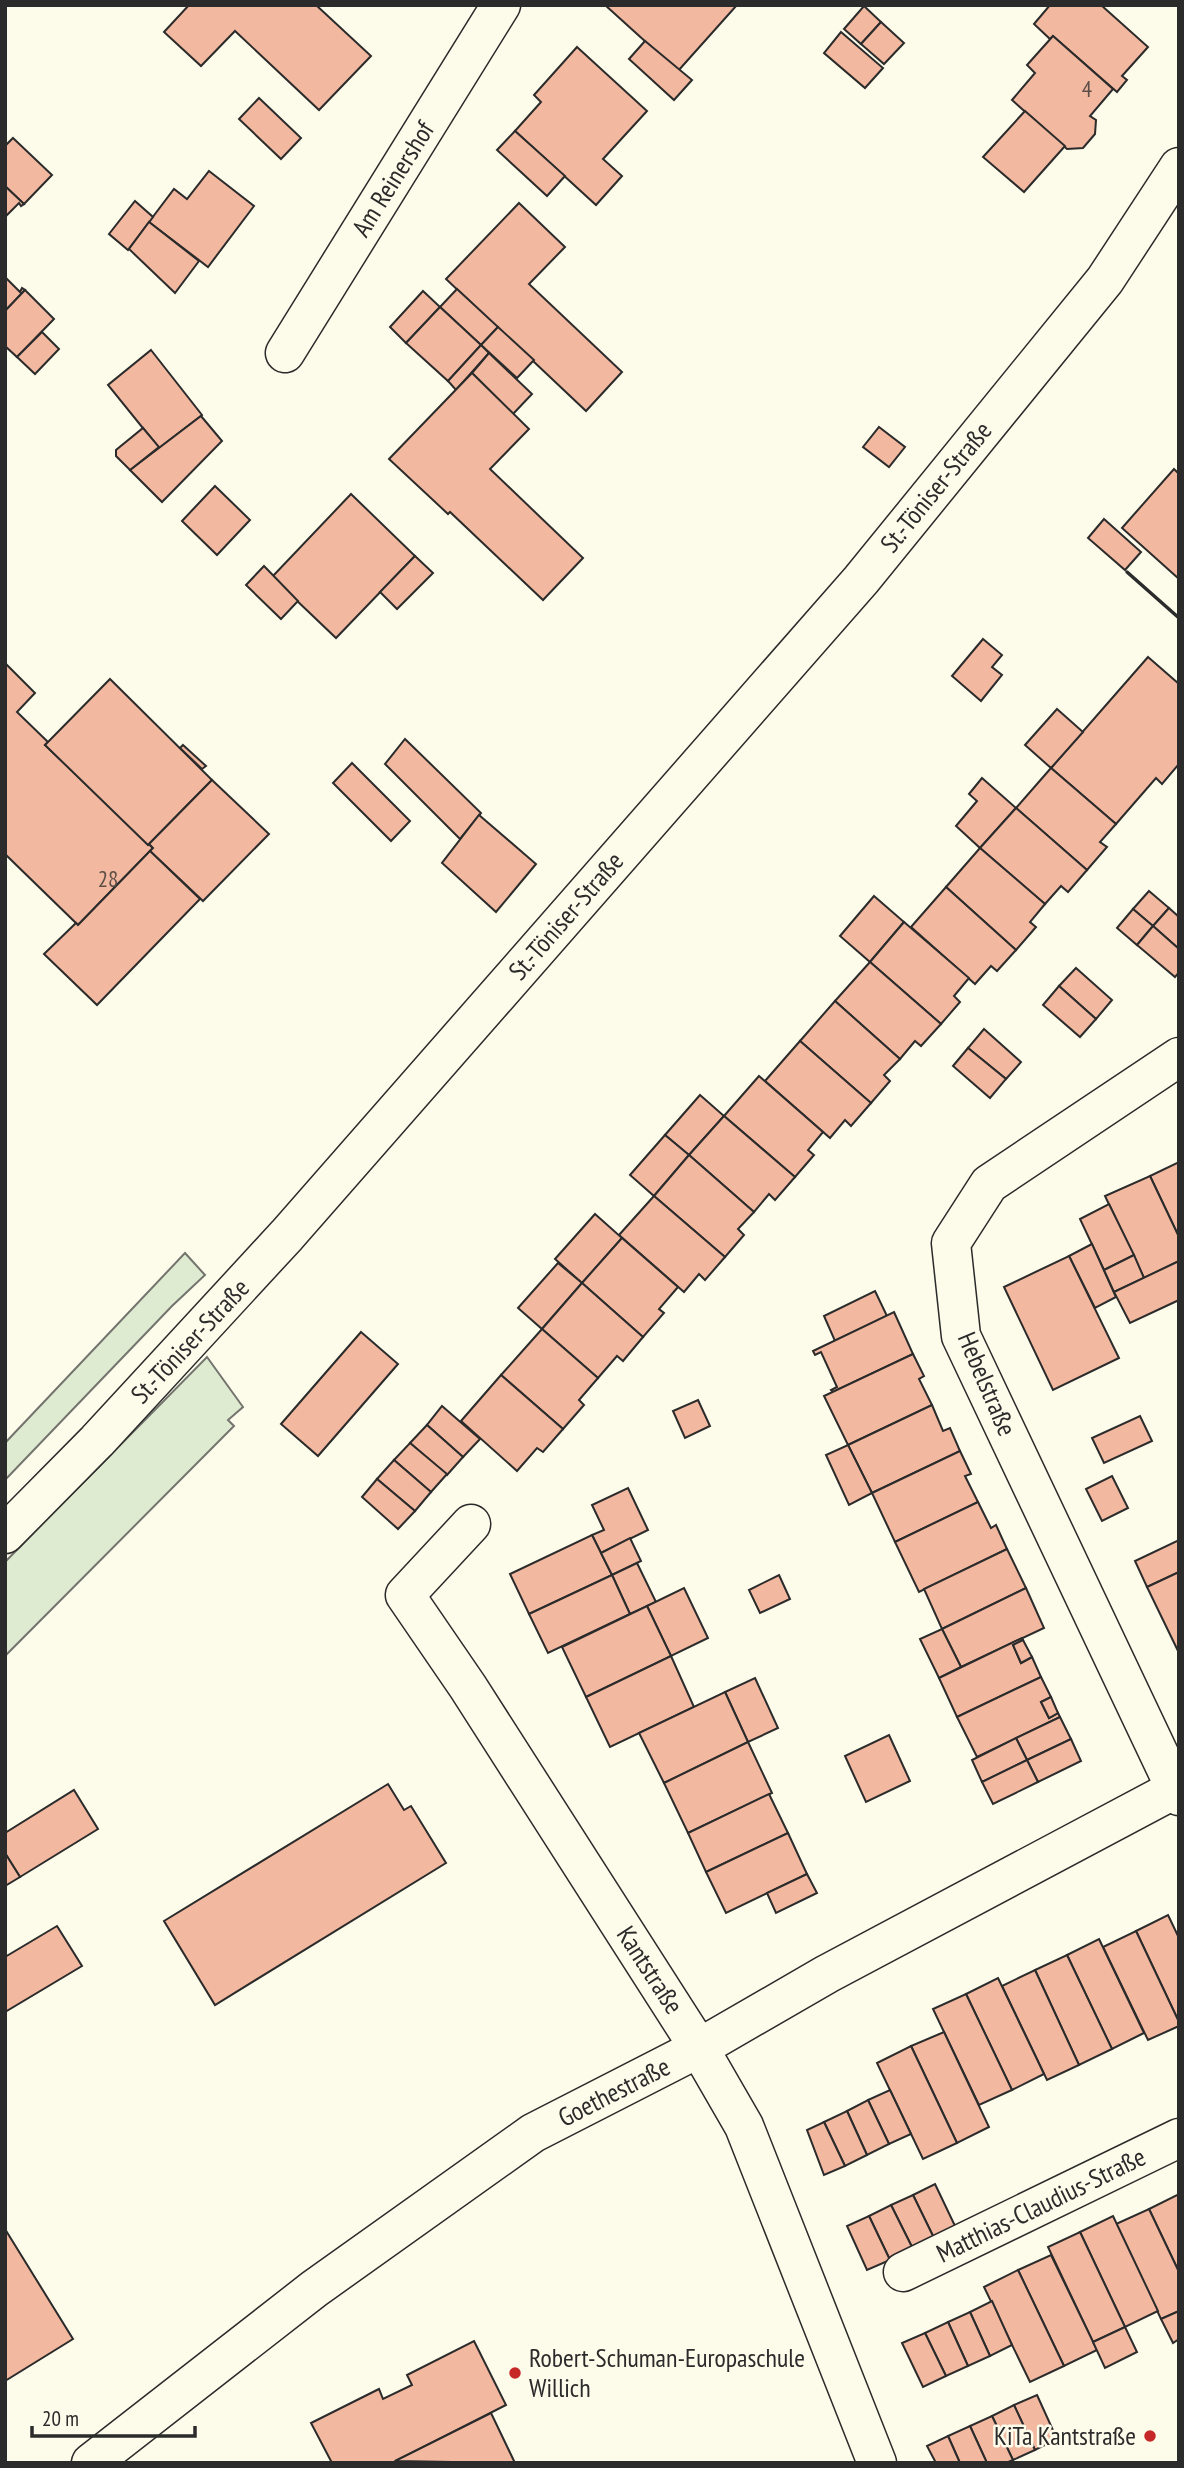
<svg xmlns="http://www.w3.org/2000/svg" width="1184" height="2468" font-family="'PT Sans Narrow',sans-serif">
  <rect width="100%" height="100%" fill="#fdfbea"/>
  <g fill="#deebd1" stroke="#74746e" stroke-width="2">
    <polygon points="185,1253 205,1275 172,1306 5,1480 5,1443"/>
    <polygon points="207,1357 243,1407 228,1420 234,1426 5,1656 5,1562"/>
  </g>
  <g fill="#f2b8a0" stroke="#2b2b2b" stroke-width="2">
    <polygon points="189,5 316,5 371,56 319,110 235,31 201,66 164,32"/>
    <polygon points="605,5 737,5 678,71"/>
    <polygon points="1050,5 1101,5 1148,47 1122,76 1127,80 1117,92 1053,36 1050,39 1034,24"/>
    <polygon points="864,6 881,22 861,44 844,29"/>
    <polygon points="881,22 904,43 884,64 861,44"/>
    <polygon points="841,32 883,68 865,88 824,53"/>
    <polygon points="1053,36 1113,89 1090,116 1096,120 1095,134 1083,148 1067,149 1012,100 1035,73 1027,65"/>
    <polygon points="645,41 692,80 674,100 629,59"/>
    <polygon points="577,47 647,111 603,159 622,176 596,205 515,131 541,102 534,95"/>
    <polygon points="259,98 301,138 281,159 239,119"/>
    <polygon points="1025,111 1065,146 1024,192 983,157"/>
    <polygon points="515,131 565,176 547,196 497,150"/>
    <polygon points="13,138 52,175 24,204 5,186 5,146"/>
    <polygon points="209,171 254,206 208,267 149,222 174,189 187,199"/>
    <polygon points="5,186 24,204 21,206 19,203 5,217"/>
    <polygon points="135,201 153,217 128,250 109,234"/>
    <polygon points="519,203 565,247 529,284 622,372 586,411 446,279"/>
    <polygon points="149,222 199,261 175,293 129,249"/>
    <polygon points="5,277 20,292 22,288 25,290 5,311"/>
    <polygon points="457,289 498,327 481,345 440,307"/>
    <polygon points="25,290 54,319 17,357 5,346 5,311"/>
    <polygon points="423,291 440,307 406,343 390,327"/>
    <polygon points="440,307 481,345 448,381 406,343"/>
    <polygon points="498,327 534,360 517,378 481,345"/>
    <polygon points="42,332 59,349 35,374 17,357"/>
    <polygon points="481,345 489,353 456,390 448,381"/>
    <polygon points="151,350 202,415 159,448 108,385"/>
    <polygon points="489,353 532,394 513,414 472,373"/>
    <polygon points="472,373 529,429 490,469 583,558 543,600 450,512 448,514 389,459"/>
    <polygon points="201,416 222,441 162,502 130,470"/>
    <polygon points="879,427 905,447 889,467 863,447"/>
    <polygon points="143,428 159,447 130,470 116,456 116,450"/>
    <polygon points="1174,469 1179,474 1179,579 1122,528"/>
    <polygon points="215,486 250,520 217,555 182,521"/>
    <polygon points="351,494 415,556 336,638 272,577"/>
    <polygon points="1104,519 1141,552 1125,570 1088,538"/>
    <polygon points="415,556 433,573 397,609 380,592"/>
    <polygon points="264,566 298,601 281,619 246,585"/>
    <polygon points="983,639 1002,655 992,667 1002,675 981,701 952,676"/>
    <polygon points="1148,657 1179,684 1179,764 1162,784 1156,778 1116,824 1051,768"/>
    <polygon points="5,663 35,693 17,712 48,742 45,745 153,848 78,925 5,854"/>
    <polygon points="110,679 212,780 148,845 45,745"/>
    <polygon points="1057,709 1083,732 1051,768 1025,745"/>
    <polygon points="405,739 481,813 460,839 385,764"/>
    <polygon points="183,745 206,766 202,769 180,748"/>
    <polygon points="352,763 410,821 391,841 333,783"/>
    <polygon points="1051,768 1116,824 1100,842 1107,847 1087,870 1016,808"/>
    <polygon points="982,778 1016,808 980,848 956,826 977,801 969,794"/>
    <polygon points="212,780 269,834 203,901 150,851 153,848 149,844"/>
    <polygon points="1016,808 1087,870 1068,892 1061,886 1045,904 980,848"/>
    <polygon points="479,815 536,864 496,912 442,863"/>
    <polygon points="980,848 1045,904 1030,922 1036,927 1016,950 946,887"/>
    <polygon points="150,851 200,899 97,1005 44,954 76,923 78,925"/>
    <polygon points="946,887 1016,950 997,971 991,966 975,984 911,927"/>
    <polygon points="1149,891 1169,908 1153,926 1133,909"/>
    <polygon points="874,896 904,922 870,962 840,936"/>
    <polygon points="1169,908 1179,917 1179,949 1153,926"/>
    <polygon points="1133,909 1153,926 1137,945 1117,928"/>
    <polygon points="904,922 969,978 954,996 960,1002 941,1024 870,962"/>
    <polygon points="1153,926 1179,949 1179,972 1175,977 1137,945"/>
    <polygon points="870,962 941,1024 921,1046 915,1041 900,1059 835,1001"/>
    <polygon points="1076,968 1112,1000 1096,1019 1059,986"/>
    <polygon points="1059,986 1096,1019 1080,1037 1043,1005"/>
    <polygon points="835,1001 900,1059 884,1075 890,1081 871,1103 800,1041"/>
    <polygon points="984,1029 1021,1062 1006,1079 968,1048"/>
    <polygon points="800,1041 871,1103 851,1126 845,1120 830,1138 765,1081"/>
    <polygon points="968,1048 1006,1079 990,1098 953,1066"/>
    <polygon points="759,1076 823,1132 808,1150 814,1155 795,1177 724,1116"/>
    <polygon points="700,1095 724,1116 689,1155 665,1135"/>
    <polygon points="724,1116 795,1177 775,1200 769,1194 754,1212 689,1155"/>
    <polygon points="665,1135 689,1155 654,1196 630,1175"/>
    <polygon points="689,1155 754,1212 738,1229 744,1235 725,1257 654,1196"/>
    <polygon points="1179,1162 1179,1237 1150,1176"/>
    <polygon points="1150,1176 1179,1237 1179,1261 1144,1278 1105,1196"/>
    <polygon points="654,1196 725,1257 705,1280 699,1274 684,1292 619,1235"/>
    <polygon points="1109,1204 1134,1255 1104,1270 1080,1219"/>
    <polygon points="595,1214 622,1238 582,1283 555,1259"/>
    <polygon points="622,1238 678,1287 659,1309 664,1313 643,1337 582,1283"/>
    <polygon points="1092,1244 1116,1297 1095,1308 1069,1256"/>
    <polygon points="1134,1255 1144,1278 1114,1292 1104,1270"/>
    <polygon points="1069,1256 1119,1358 1053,1390 1004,1287"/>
    <polygon points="1179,1261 1179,1300 1130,1323 1114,1292"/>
    <polygon points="558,1263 582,1283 542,1329 518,1308"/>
    <polygon points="582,1283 643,1337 623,1361 617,1356 598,1378 542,1329"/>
    <polygon points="875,1291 887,1316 835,1341 824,1316"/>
    <polygon points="894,1312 913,1354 833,1392 831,1390 837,1387 821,1352 815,1355 813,1351"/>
    <polygon points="542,1329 598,1378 579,1400 584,1405 563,1429 501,1375"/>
    <polygon points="361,1332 398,1364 318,1456 281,1424"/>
    <polygon points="913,1354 924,1376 919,1379 932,1405 848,1445 824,1396"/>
    <polygon points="501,1375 563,1429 543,1452 537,1448 517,1471 461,1421"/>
    <polygon points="698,1400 710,1426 685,1438 673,1411"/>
    <polygon points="932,1405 943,1431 950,1428 960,1451 872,1493 848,1445"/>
    <polygon points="442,1406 480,1439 463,1457 427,1425"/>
    <polygon points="1140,1416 1152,1441 1104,1463 1092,1438"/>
    <polygon points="427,1425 463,1457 447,1475 410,1443"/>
    <polygon points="410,1443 447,1474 431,1492 394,1460"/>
    <polygon points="848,1445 872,1493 849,1505 826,1455"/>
    <polygon points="960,1451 971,1474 965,1476 978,1502 895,1542 872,1493"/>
    <polygon points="394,1460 431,1492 415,1511 377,1479"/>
    <polygon points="1112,1476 1128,1508 1102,1521 1086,1489"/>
    <polygon points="377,1479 415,1511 398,1529 362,1497"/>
    <polygon points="628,1488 648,1530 601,1553 592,1535 604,1530 592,1505"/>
    <polygon points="978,1502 991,1528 996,1525 1007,1549 919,1592 895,1542"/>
    <polygon points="592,1535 612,1575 529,1614 510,1574"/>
    <polygon points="630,1538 641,1561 612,1575 601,1553"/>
    <polygon points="1179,1540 1179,1572 1147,1587 1135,1561"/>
    <polygon points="1007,1549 1026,1588 942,1629 924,1589"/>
    <polygon points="637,1563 656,1602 630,1614 612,1575"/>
    <polygon points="1179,1572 1179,1653 1147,1587"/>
    <polygon points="612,1575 630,1614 548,1653 529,1614"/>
    <polygon points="779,1575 790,1599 760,1613 749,1590"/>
    <polygon points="684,1588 708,1638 671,1656 647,1606"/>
    <polygon points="1026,1588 1044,1628 961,1667 942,1629"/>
    <polygon points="647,1606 671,1656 586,1697 562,1647"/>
    <polygon points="942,1629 961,1667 939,1678 920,1639"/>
    <polygon points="1022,1638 1023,1640 1013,1645 1021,1663 1032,1657 1041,1677 957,1717 939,1678"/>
    <polygon points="1023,1640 1032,1657 1021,1663 1013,1645"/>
    <polygon points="671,1656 694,1707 610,1747 586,1697"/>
    <polygon points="1041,1677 1051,1697 1041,1702 1049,1718 1058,1713 1060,1717 977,1757 957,1717"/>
    <polygon points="755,1678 778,1728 748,1742 725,1692"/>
    <polygon points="725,1692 748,1742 664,1783 639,1733"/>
    <polygon points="1051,1697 1058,1713 1049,1718 1041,1702"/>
    <polygon points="1060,1717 1071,1739 1027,1760 1016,1738"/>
    <polygon points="889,1735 910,1781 866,1802 845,1756"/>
    <polygon points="1016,1738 1027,1760 982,1782 972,1760"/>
    <polygon points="1071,1739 1081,1761 1038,1782 1027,1760"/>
    <polygon points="748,1742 772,1793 688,1833 664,1783"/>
    <polygon points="1027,1760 1038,1782 993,1804 982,1782"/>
    <polygon points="388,1784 404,1810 411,1806 446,1863 215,2005 164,1921"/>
    <polygon points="74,1790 98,1829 20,1877 5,1853 5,1833"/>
    <polygon points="769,1794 788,1833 706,1872 688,1833"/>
    <polygon points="788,1833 807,1874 726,1913 706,1872"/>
    <polygon points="5,1853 20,1877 5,1886"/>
    <polygon points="807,1874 817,1893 776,1913 767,1893"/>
    <polygon points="1168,1915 1179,1938 1179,2022 1136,1931"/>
    <polygon points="57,1926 82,1966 5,2012 5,1957"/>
    <polygon points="1136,1931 1179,2022 1179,2026 1148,2040 1103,1947"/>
    <polygon points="1099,1939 1144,2033 1112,2049 1067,1955"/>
    <polygon points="1067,1955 1112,2049 1079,2065 1035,1970"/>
    <polygon points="1035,1970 1079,2065 1047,2080 1002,1986"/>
    <polygon points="998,1978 1044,2074 1012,2090 966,1994"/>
    <polygon points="966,1994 1012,2090 979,2105 933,2009"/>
    <polygon points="944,2032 989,2127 957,2143 911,2046"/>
    <polygon points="911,2046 957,2143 923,2159 877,2063"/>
    <polygon points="890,2090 911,2134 889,2144 868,2100"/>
    <polygon points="868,2100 889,2144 867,2155 847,2111"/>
    <polygon points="847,2111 867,2155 845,2166 824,2122"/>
    <polygon points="824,2122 845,2166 824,2175 807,2130"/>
    <polygon points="935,2184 956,2228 934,2238 913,2195"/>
    <polygon points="1179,2194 1179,2272 1149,2209"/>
    <polygon points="913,2195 934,2238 913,2249 891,2205"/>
    <polygon points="891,2205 913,2249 890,2260 869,2216"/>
    <polygon points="1149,2209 1179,2272 1179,2311 1161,2319 1116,2224"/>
    <polygon points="869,2216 890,2260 867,2270 847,2226"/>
    <polygon points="1113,2216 1158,2311 1125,2327 1080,2232"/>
    <polygon points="5,2229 73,2339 5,2381"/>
    <polygon points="1080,2232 1125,2327 1093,2342 1048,2247"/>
    <polygon points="1051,2255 1097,2350 1064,2366 1018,2270"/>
    <polygon points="1018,2270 1064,2366 1030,2382 984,2287"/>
    <polygon points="992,2301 1012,2345 990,2356 970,2312"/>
    <polygon points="1179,2311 1179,2339 1173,2343 1161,2319"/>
    <polygon points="970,2312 990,2356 968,2366 948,2322"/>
    <polygon points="948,2322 968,2366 946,2376 925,2333"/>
    <polygon points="1125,2327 1137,2352 1105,2368 1093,2342"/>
    <polygon points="925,2333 946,2376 923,2387 902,2343"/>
    <polygon points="474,2341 506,2405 392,2463 332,2463 311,2423 379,2389 383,2399 412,2385 407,2375"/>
    <polygon points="1037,2395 1057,2439 1035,2450 1014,2405"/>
    <polygon points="1014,2405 1035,2450 1013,2460 992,2416"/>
    <polygon points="491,2413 515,2463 395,2461"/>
    <polygon points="992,2416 1013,2460 1006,2463 987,2463 970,2426"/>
    <polygon points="970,2426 987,2463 960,2463 948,2436"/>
    <polygon points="948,2436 960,2463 936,2463 927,2446"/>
  </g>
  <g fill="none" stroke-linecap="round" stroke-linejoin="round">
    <defs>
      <g id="minor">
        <polyline points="285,353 501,5"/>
        <polyline points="1179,1057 989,1184 951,1243 961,1336 1179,1796"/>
        <polyline points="471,1524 405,1595 468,1687 699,2048 744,2126 877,2463"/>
        <polyline points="903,2272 1179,2138"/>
        <polyline points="91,2463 314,2289 533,2133 699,2048 827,1974 1179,1787"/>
      </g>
      <polyline id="major" points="5,1534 97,1441 287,1235 861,580 1105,280 1179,167"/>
    </defs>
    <use href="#minor" stroke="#2b2b2b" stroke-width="41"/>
    <use href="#major" stroke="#2b2b2b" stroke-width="41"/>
    <use href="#minor" stroke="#fdfbea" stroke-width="38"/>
    <use href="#major" stroke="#fdfbea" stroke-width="38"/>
    <polyline stroke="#2b2b2b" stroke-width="3.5" points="1127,572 1179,618"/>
  </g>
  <g fill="#c62828" stroke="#fdfbea" stroke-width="2.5">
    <circle cx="515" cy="2373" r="7"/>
    <circle cx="1150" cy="2436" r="7"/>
  </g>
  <g text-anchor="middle" stroke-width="5" stroke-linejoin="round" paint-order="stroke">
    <g font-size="23" fill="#5d4e48">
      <text x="1087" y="97">4</text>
      <text x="108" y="887">28</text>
    </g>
    <g font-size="26" fill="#2b2b2b" stroke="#fdfbea">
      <text transform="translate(393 179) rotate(-58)" y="9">Am Reinershof</text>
      <text transform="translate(936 487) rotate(-51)" y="9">St.-Töniser-Straße</text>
      <text transform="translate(566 916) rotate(-49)" y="9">St.-Töniser-Straße</text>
      <text transform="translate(190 1341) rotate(-47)" y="9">St.-Töniser-Straße</text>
      <text transform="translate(987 1384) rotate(67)" y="9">Hebelstraße</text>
      <text transform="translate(650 1970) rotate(57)" y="9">Kantstraße</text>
      <text transform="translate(614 2092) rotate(-27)" y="9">Goethestraße</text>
      <text transform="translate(1041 2205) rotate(-26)" y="9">Matthias-Claudius-Straße</text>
    </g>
    <g font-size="26" fill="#2b2b2b" stroke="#fdfbea" text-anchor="start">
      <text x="529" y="2367">Robert-Schuman-Europaschule<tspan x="529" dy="30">Willich</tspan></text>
      <text x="1136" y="2445" text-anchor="end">KiTa Kantstraße</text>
    </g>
  </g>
  <rect width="1184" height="2468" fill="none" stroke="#2b2b2b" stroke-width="14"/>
  <path d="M32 2426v10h163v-10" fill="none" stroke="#2b2b2b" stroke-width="3.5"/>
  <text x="42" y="2426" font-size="21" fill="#2b2b2b" stroke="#fdfbea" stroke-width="5" paint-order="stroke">20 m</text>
</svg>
